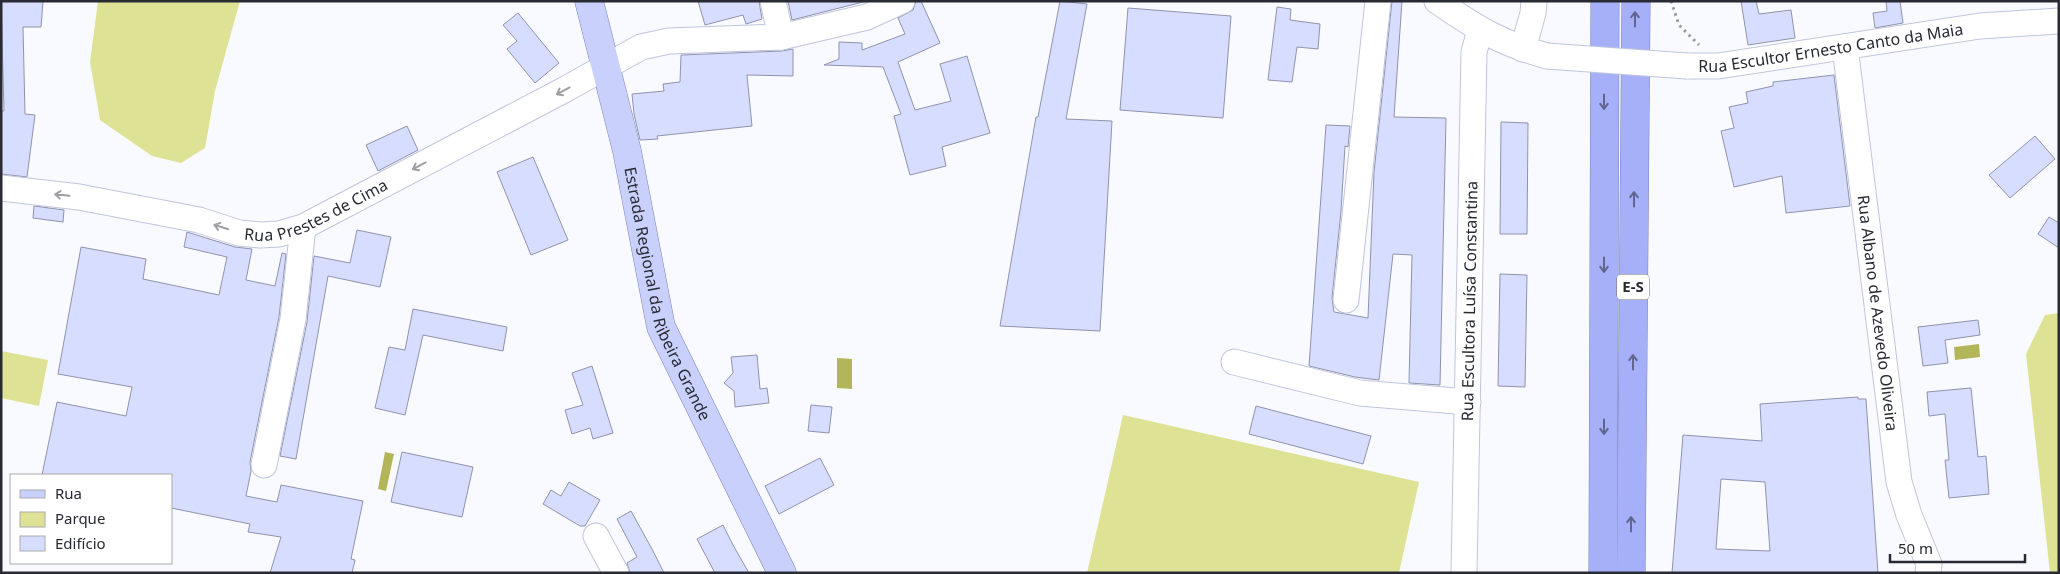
<svg xmlns="http://www.w3.org/2000/svg" width="2060" height="574" font-family="'Noto Sans',sans-serif">
  <rect width="100%" height="100%" fill="#f9faff"/>
  <g fill="#dee294">
    <polygon points="98,1 240,1 215,91 205,148 181,163 152,156 100,120 90,62"/>
    <polygon points="2059,313 2059,573 2050,573 2026,354 2045,315"/>
    <polygon points="1,351 48,360 39,406 1,398"/>
    <polygon points="1123,415 1419,482 1399,573 1087,573"/>
  </g>
  <g fill="#b2b558">
    <polygon points="1979,344 1980,357 1955,360 1954,347"/>
    <polygon points="837,358 852,359 852,389 837,388"/>
    <polygon points="385,452 394,454 386,491 378,489"/>
  </g>
  <g fill="#d7ddff" stroke="#8f93ab" fill-rule="evenodd">
    <polygon points="1,1 43,1 41,27 23,27 25,114 35,115 27,177 1,174 1,111 4,111"/>
    <polygon points="698,1 759,1 762,19 746,24 743,15 705,25"/>
    <polygon points="788,1 867,1 792,20"/>
    <polygon points="916,1 921,1 940,43 898,62 915,110 951,101 940,64 967,56 990,133 942,147 946,166 910,175 894,116 901,114 883,67 824,65 839,59 839,42 862,43 862,50 905,34 898,18 913,10"/>
    <polygon points="1060,1 1087,4 1066,119 1112,121 1100,331 1000,326 1036,117 1038,117"/>
    <polygon points="1392,1 1402,1 1394,117 1446,118 1440,385 1409,383 1412,255 1393,254 1379,380 1355,377 1309,366 1326,125 1350,126 1348,147 1345,146 1341,211 1332,298 1334,312 1368,318 1374,172"/>
    <polygon points="1741,1 1756,1 1759,14 1791,10 1795,38 1748,45"/>
    <polygon points="1886,1 1900,1 1903,23 1875,28 1873,13 1887,11"/>
    <polygon points="1277,7 1291,9 1290,20 1320,24 1318,49 1297,47 1292,82 1268,80"/>
    <polygon points="1128,8 1231,16 1223,118 1120,110"/>
    <polygon points="518,13 559,63 535,83 507,49 517,41 503,25"/>
    <polygon points="793,49 793,76 747,75 752,126 657,136 658,139 640,140 634,114 632,94 664,91 663,84 680,82 681,55 782,51"/>
    <polygon points="1834,75 1850,206 1786,213 1782,176 1734,187 1721,131 1734,128 1729,107 1748,103 1746,92 1773,86 1773,82"/>
    <polygon points="1501,122 1528,123 1527,234 1500,234"/>
    <polygon points="407,126 418,150 378,171 366,145"/>
    <polygon points="2035,136 2055,159 2010,198 1989,175"/>
    <polygon points="533,157 568,240 531,255 497,172"/>
    <polygon points="34,206 64,210 63,222 33,218"/>
    <polygon points="2049,217 2059,223 2059,248 2038,234"/>
    <polygon points="357,230 391,237 380,287 328,276 296,459 280,456 307,322 314,256 350,263"/>
    <polygon points="187,232 235,247 252,249 246,280 275,286 282,253 286,254 279,317 250,462 251,471 246,496 277,502 281,485 363,501 351,559 355,560 352,573 270,573 281,537 248,532 250,524 171,508 171,475 42,475 57,402 126,416 132,387 58,374 81,247 146,259 143,279 219,295 227,257 184,247"/>
    <polygon points="1500,274 1527,275 1525,387 1498,386"/>
    <polygon points="413,309 507,327 503,351 423,335 405,415 375,408 389,347 405,350"/>
    <polygon points="1978,320 1980,335 1945,340 1948,363 1923,366 1918,327"/>
    <polygon points="757,355 760,389 767,388 769,403 735,407 734,391 724,383 733,373 731,357"/>
    <polygon points="592,366 613,433 593,439 590,428 572,434 565,410 583,405 572,373"/>
    <polygon points="1971,388 1978,457 1986,456 1989,494 1949,498 1945,460 1949,460 1945,414 1929,416 1927,392"/>
    <path d="M1858,397V399H1866L1878,573H1672L1683,435L1762,441L1760,404ZM1721,479L1765,482L1770,551L1716,549Z"/>
    <polygon points="811,405 832,407 829,433 808,431"/>
    <polygon points="1256,406 1371,436 1363,464 1249,434"/>
    <polygon points="402,452 473,467 462,517 391,502"/>
    <polygon points="820,458 834,485 779,514 765,486"/>
    <polygon points="569,482 600,500 585,526 580,526 543,504 551,490 561,496"/>
    <polygon points="631,511 652,549 664,573 630,573 627,563 637,557 617,519"/>
    <polygon points="723,525 733,545 749,573 715,573 697,539"/>
  </g>
  <g fill="none" stroke-linecap="round" stroke-linejoin="round">
    <defs>
      <g id="minor">
        <polyline points="773,1 781,37"/>
        <path d="M1437,1C1476,28 1500,43 1547,56"/>
        <path id="s1" d="M1845,47L1899,482L1909,515L1929,564L1928,573"/>
        <polyline points="1523,49 1533,13 1534,1"/>
        <path id="s2" d="M1687,66H1718L1980,26L2059,21"/>
        <path id="s3" d="M1,188L79,197L199,220L239,233L260,235L279,234L303,227L564,90L641,47L669,41L781,37L867,17L902,1"/>
        <polyline points="1346,300 1378,1"/>
        <polyline points="1234,362 1360,393 1468,402"/>
        <polyline points="264,465 293,319 303,227"/>
        <polyline points="596,536 616,573"/>
        <path id="s4" d="M1464,573L1474,52L1480,30"/>
      </g>
      <g id="major">
        <path id="s5" d="M589,1L627,151L661,327L782,573"/>
      </g>
      <g id="highway">
        <polyline points="1603,573 1605,1"/>
        <polyline points="1631,573 1636,1"/>
      </g>
    </defs>
    <use href="#minor" stroke="#c0c5de" stroke-width="27"/>
    <use href="#major" stroke="#7981b4" stroke-width="29"/>
    <use href="#highway" stroke="#7981b4" stroke-width="29"/>
    <polyline stroke="#999ba2" stroke-width="3" stroke-dasharray="2.5 4" stroke-linecap="butt" points="1671,1 1679,25 1699,45"/>
    <use href="#minor" stroke="#fff" stroke-width="25"/>
    <use href="#major" stroke="#c9d0fb" stroke-width="28"/>
    <use href="#highway" stroke="#a5b0f9" stroke-width="28"/>
    <defs>
      <polyline id="minor-bridge" points="1547,56 1687,66"/>
    </defs>
    <use href="#minor-bridge" stroke="#c0c5de" stroke-width="27" stroke-linecap="butt"/>
    <use href="#minor-bridge" stroke="#fff" stroke-width="25"/>
  </g>
  <defs><path id="oneway-shaft" d="M-6 0H5M1.5-3L5.5 0L1.5 3" fill="none" stroke-width="1.6" stroke-linecap="round" stroke-linejoin="round" transform="scale(1.25)"/></defs>
  <g stroke="#60668d">
    <use href="#oneway-shaft" transform="translate(1635 19) rotate(-90)"/>
    <use href="#oneway-shaft" transform="translate(1604 102) rotate(90)"/>
    <use href="#oneway-shaft" transform="translate(1634 199) rotate(-90)"/>
    <use href="#oneway-shaft" transform="translate(1604 265) rotate(90)"/>
    <use href="#oneway-shaft" transform="translate(1633 362) rotate(-90)"/>
    <use href="#oneway-shaft" transform="translate(1604 427) rotate(90)"/>
    <use href="#oneway-shaft" transform="translate(1631 524) rotate(-90)"/>
  </g>
  <g stroke="#9e9fa4">
    <use href="#oneway-shaft" transform="translate(563 91) rotate(152)"/>
    <use href="#oneway-shaft" transform="translate(419 166) rotate(152)"/>
    <use href="#oneway-shaft" transform="translate(62 195) rotate(-174)"/>
    <use href="#oneway-shaft" transform="translate(221 227) rotate(-162)"/>
  </g>
  <g text-anchor="middle" stroke-width="4.5" stroke-linejoin="round" paint-order="stroke">
    <rect fill="#fff" stroke="#686a71" stroke-width="1" x="1617" y="274.5" width="32" height="25" rx="4"/>
    <g font-size="15" font-weight="bold" fill="#282a34">
      <text x="1633" y="292">E-S</text>
    </g>
    <g font-size="16" fill="#282a34" stroke="#fff">
      <text dy="6" stroke="none"><textPath href="#s2" startOffset="145">Rua Escultor Ernesto Canto da Maia</textPath></text>
      <text dy="6" stroke="none"><textPath href="#s3" startOffset="325">Rua Prestes de Cima</textPath></text>
      <text dy="6" stroke="none"><textPath href="#s5" startOffset="304">Estrada Regional da Ribeira Grande</textPath></text>
      <text dy="6" stroke="none"><textPath href="#s4" startOffset="272">Rua Escultora Luísa Constantina</textPath></text>
      <text dy="6" stroke="none"><textPath href="#s1" startOffset="268">Rua Albano de Azevedo Oliveira</textPath></text>
    </g>
  </g>
  <rect width="2060" height="574" fill="none" stroke="#282a34" stroke-width="5"/>
  <rect x="10" y="474" width="162" height="90" fill="#ffffff" stroke="#a9aaae"/>
  <rect x="20" y="490" width="25" height="8" fill="#c9d0fb" stroke="#a9aaae"/>
  <text x="55" y="499" font-size="15" fill="#282a34">Rua</text>
  <rect x="20" y="512" width="25" height="15" fill="#dee294" stroke="#a9aaae"/>
  <text x="55" y="524" font-size="15" fill="#282a34">Parque</text>
  <rect x="20" y="536" width="25" height="15" fill="#d7ddff" stroke="#a9aaae"/>
  <text x="55" y="549" font-size="15" fill="#282a34">Edifício</text>
  <path d="M1890 554v8h135v-8" fill="none" stroke="#282a34" stroke-width="2.5"/>
  <text x="1898" y="554" font-size="15" fill="#282a34" stroke="#ffffff" stroke-width="4" paint-order="stroke">50 m</text>
</svg>
